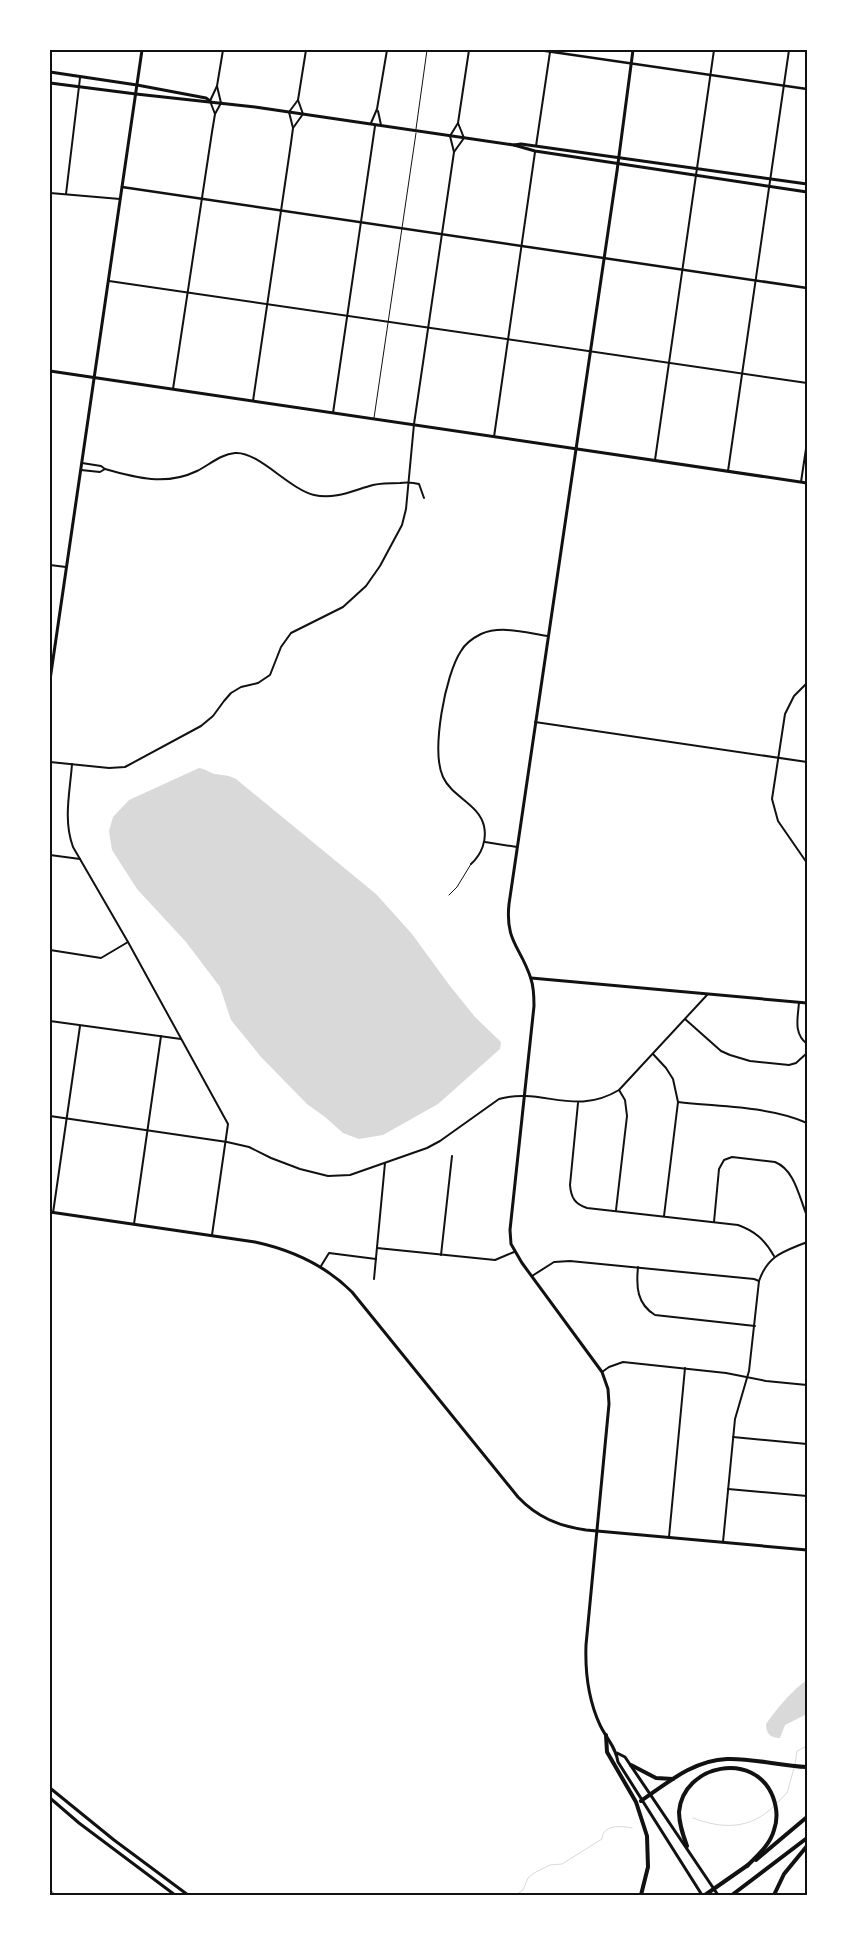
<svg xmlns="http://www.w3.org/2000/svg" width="857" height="1945" font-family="'Roboto Condensed',sans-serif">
  <rect width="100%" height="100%" fill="#fff"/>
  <g fill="#d9d9d9">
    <path d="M199,768C206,769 210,773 215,774C226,776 226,774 236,779L376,894L412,934L450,986L475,1017L501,1042L500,1049L438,1104L383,1135L359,1139L343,1133L325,1117L307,1104L261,1057L231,1020L220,987L186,942L137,889L112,850L109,831L113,817L129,800Z"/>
    <path d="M807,1680V1714L785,1725L780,1738C770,1738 766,1733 766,1724C775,1711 794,1688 807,1680Z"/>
  </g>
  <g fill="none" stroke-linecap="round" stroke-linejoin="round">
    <g stroke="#d9d9d9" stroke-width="1">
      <polyline points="795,1764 797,1751 807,1746"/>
      <polyline points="777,1803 787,1793 794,1768"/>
      <path d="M693,1818C722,1829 750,1830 774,1806"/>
      <path d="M516,1895L523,1890L528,1878L534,1873L550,1865L562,1864L602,1839C603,1824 621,1826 632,1828"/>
    </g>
    <g stroke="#111" stroke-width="1">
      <polyline points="416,129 427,50"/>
      <polyline points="374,418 416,133"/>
      <polyline points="449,895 457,887 471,864"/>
    </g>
    <g stroke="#111" stroke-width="2">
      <polyline points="378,111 381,125"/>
      <polyline points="215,114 210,101 217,86 223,50"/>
      <polyline points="371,123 377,109 387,50"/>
      <polyline points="293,128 303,114 298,100"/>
      <polyline points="536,146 550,52"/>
      <polyline points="454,152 464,138 458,123"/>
      <polyline points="50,193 120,199"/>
      <polyline points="66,194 80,78"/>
      <polyline points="109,281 807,383"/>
      <polyline points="173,389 212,132 215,114 221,103 217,86"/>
      <polyline points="253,401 291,143 293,128 289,112 298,100 306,50"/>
      <polyline points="333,413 375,126"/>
      <polyline points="494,437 535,152"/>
      <polyline points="655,460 714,50"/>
      <path d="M105,469C137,478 166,486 197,471C209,465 221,454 235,453C258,451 289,489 314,495C335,500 354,490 373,485C382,483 391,483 400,483C406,482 412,482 419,484L424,498"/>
      <polyline points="81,470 100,472 105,469 101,466 82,463"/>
      <polyline points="728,471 789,50"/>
      <polyline points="801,482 807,442"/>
      <polyline points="50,565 66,567"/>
      <polyline points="807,683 794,696 785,714 772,799 778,821 807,863"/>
      <polyline points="535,722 807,762"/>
      <polyline points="50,762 109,768 125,767 201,726 213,716 224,701 231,693 241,687 258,683 270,675 281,647 291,633 343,607 366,586 380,566 402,525 406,509 414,424 454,152 450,136 458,123 469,50"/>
      <path d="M72,764C70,792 63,820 73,847L128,942L228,1124L212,1235"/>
      <polyline points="485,842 517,847"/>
      <polyline points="50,855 80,859"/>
      <path d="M471,864C482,854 487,840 484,826C479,804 452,797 443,777C431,751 445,675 461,651C465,644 473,638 481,634C501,625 527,633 548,636"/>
      <polyline points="50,950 101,958 128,942"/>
      <path d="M799,1002C798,1018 793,1033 807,1044"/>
      <polyline points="685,1019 721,1051 730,1055 750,1061 789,1065 796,1063 807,1053"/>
      <polyline points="50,1021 181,1039"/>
      <polyline points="653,1054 666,1068 673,1079 678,1102 664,1216"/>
      <path d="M678,1102C719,1107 769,1106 807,1123"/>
      <path d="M578,1103L570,1185C571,1198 575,1204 587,1208L738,1225C755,1231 765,1240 774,1256"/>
      <path d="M50,1116L227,1142L249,1147L271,1158L300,1169L328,1176L350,1175L427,1148L440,1141L499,1099C543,1087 574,1117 619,1090L707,995"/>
      <polyline points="616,1210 627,1116 625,1100 619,1090"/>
      <polyline points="53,1213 80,1026"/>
      <path d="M714,1222L719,1169L724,1160L732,1157L775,1162C795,1170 799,1197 807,1216"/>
      <polyline points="134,1224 161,1036"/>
      <polyline points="377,1248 495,1260 514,1252"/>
      <polyline points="441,1255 452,1156"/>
      <polyline points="321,1266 329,1253 376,1259"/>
      <path d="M638,1267C636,1287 637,1304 655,1315L755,1326"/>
      <polyline points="532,1276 554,1262 570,1261 754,1279 759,1281"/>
      <polyline points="374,1279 385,1163"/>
      <polyline points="602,1372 609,1367 623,1362 726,1373 766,1381 807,1385"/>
      <polyline points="733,1437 807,1444"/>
      <polyline points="728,1489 807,1496"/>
      <polyline points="669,1537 685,1368"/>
      <path d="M723,1542L735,1419L749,1371L759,1281C768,1255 783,1252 807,1242"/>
    </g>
    <g stroke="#111" stroke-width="2.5">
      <polyline points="539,50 807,89"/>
      <polyline points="122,187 807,288"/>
    </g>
    <g stroke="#111" stroke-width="3">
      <polyline points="50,371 807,483"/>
      <polyline points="50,680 142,50"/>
      <polyline points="531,978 807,1003"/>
    </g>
    <g stroke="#111" stroke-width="3">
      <path d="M633,50L617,171L509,904C505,942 521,947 531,979C534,988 534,997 534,1006L510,1230L511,1244L522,1263L602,1372L608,1389L609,1404L586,1645C585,1673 588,1699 600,1725C606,1738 616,1747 618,1762L702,1895"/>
      <polyline points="50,72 137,85 206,98 210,101"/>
      <polyline points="50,83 136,94 255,107 514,145 535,151 807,192"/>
      <polyline points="514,145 521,144 807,184"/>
      <path d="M50,1212L255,1242C292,1250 325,1265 352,1292L518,1497C537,1517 558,1526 586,1530L807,1550"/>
      <polyline points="617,1753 625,1757 718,1895"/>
      <polyline points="50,1788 114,1840 188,1895"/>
      <polyline points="50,1798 79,1823 175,1895"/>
    </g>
    <g stroke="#111" stroke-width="4">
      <polyline points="606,1735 607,1752 636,1802 647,1836 648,1867 641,1895"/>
      <polyline points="631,1765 656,1778 673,1779"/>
      <path d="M641,1801C667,1783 694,1760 727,1759C753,1758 780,1766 807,1767"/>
      <path d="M687,1846C683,1835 679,1824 679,1812C683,1764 755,1750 773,1797C777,1808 778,1819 774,1830C770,1845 757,1856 747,1866"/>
      <polyline points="756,1860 807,1817"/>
      <polyline points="705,1895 748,1865"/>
      <polyline points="732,1895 807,1838"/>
      <polyline points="774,1895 784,1874 807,1846"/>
    </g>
    <polyline stroke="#707070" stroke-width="1" points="50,1889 55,1895"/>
  </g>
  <rect width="857" height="1945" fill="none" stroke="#ffffff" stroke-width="102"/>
  <rect x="51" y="51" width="755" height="1843" fill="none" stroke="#111" stroke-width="2"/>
</svg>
